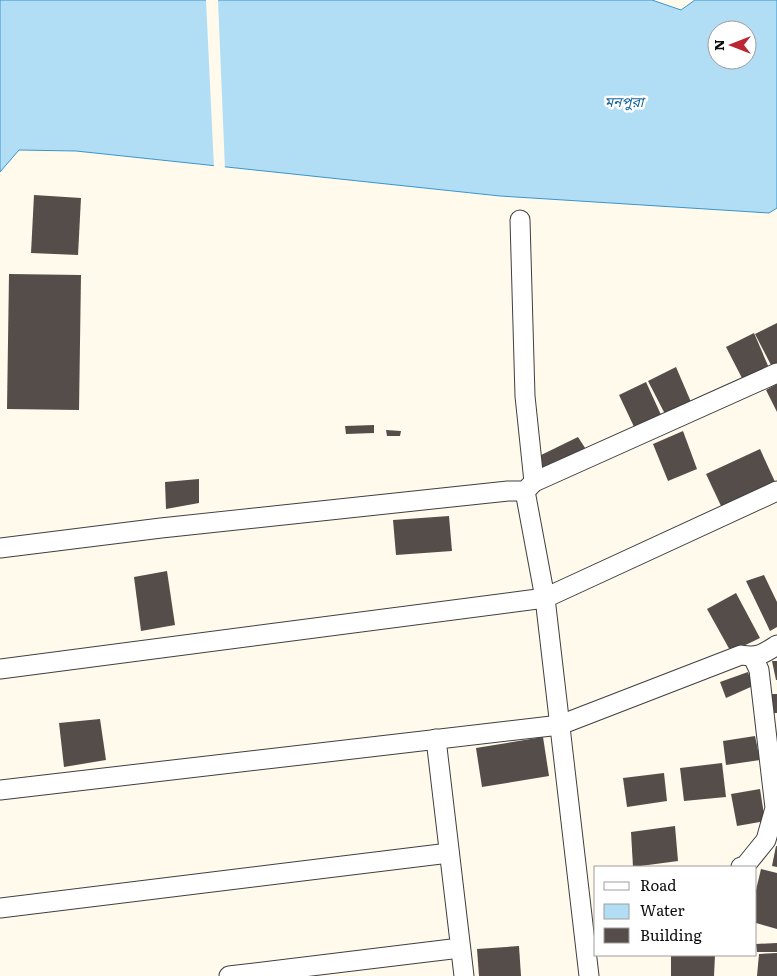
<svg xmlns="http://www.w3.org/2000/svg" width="777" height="976" font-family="Literata,'Noto Sans Bengali',serif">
  <rect width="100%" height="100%" fill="#fffaec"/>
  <path fill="#b1def5" stroke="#3995cb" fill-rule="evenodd" d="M0,0H652L681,10L695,0H777V208L769,213L500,196L76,151L19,150L0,172ZM717,30H747V60H717Z"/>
  <polygon fill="#fffaec" points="206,0 218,0 225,170 214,168"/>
  <g fill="#554d49">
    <polygon points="34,195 81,198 78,255 31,253"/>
    <polygon points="9,274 81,275 79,410 7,409"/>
    <polygon points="777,323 777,367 773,369 755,334"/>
    <polygon points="754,333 769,368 744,382 726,347"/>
    <polygon points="676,367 691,402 666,416 648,381"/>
    <polygon points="646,382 662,417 636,431 619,395"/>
    <polygon points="777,384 777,412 766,390"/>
    <polygon points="374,425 374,433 346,434 345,426"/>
    <polygon points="386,430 401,431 400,436 387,436"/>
    <polygon points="683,431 697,469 668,481 653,444"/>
    <polygon points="578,437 587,451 545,471 535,458"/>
    <polygon points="760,449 776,484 722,508 706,474"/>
    <polygon points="199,479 199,503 166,509 165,482"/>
    <polygon points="449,516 452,551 396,555 393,520"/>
    <polygon points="167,571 175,625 141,631 134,577"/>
    <polygon points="764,575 777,602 777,627 770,631 746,581"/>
    <polygon points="736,593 760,638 731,652 707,609"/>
    <polygon points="772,661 777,661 777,680 776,680"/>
    <polygon points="748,672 753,686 726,698 720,682"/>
    <polygon points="770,694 777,694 777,713 771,713"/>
    <polygon points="100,719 106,760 64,767 59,723"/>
    <polygon points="755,736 760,760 726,765 723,741"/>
    <polygon points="543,737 549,776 482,787 476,748"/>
    <polygon points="722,763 726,797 684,801 680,768"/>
    <polygon points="664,773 667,801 627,807 623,778"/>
    <polygon points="760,789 765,821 737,826 731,794"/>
    <polygon points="675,826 678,861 633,867 631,832"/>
    <polygon points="776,846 777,846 777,867 772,866"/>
    <polygon points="761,869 777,873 777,929 756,923 756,890"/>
    <polygon points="777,943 777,952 757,952 756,944"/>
    <polygon points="519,946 521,976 479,976 477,949"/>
    <polygon points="777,953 777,976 757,976 759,954"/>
    <polygon points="671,955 715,955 714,976 671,976"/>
  </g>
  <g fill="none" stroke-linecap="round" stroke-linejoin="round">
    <defs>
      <g id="street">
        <polyline points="520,220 525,396 534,482"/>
        <polyline points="525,491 545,598 589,976"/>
        <polyline points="0,548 161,528 508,491 525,491 534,482 777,373"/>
        <polyline points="0,669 545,598 777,491"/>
        <polyline points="436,739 464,976"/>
        <path d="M0,790L560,725L741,655C758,658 763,654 777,645"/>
        <polyline points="741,867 745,866 766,840 775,808 759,670 753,657"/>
        <polyline points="0,908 449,853"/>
        <polyline points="229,976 460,948"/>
      </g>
    </defs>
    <use href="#street" stroke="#3f3f3f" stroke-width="21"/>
    <use href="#street" stroke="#fff" stroke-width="19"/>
  </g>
  <g text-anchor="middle" stroke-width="5" stroke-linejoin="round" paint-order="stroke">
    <g font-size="14" font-style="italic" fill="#17669c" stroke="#fff">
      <text x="624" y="107">মনপুরা</text>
    </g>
  </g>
  <rect x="594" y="866" width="162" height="90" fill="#ffffff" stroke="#9e9e9e"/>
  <rect x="604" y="882" width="25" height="8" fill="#ffffff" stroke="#9e9e9e"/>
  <text x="640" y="891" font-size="15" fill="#0c0c0c">Road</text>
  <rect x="604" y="904" width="25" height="15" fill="#b1def5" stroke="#9e9e9e"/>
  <text x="640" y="916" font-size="15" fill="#0c0c0c">Water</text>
  <rect x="604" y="928" width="25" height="15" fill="#554d49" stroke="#9e9e9e"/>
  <text x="640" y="941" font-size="15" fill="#0c0c0c">Building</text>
  <g transform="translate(732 45) rotate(270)"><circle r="24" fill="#ffffff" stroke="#9e9e9e"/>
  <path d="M0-4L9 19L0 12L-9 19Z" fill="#ba2632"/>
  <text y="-8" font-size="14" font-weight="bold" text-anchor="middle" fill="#0c0c0c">N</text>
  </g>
</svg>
